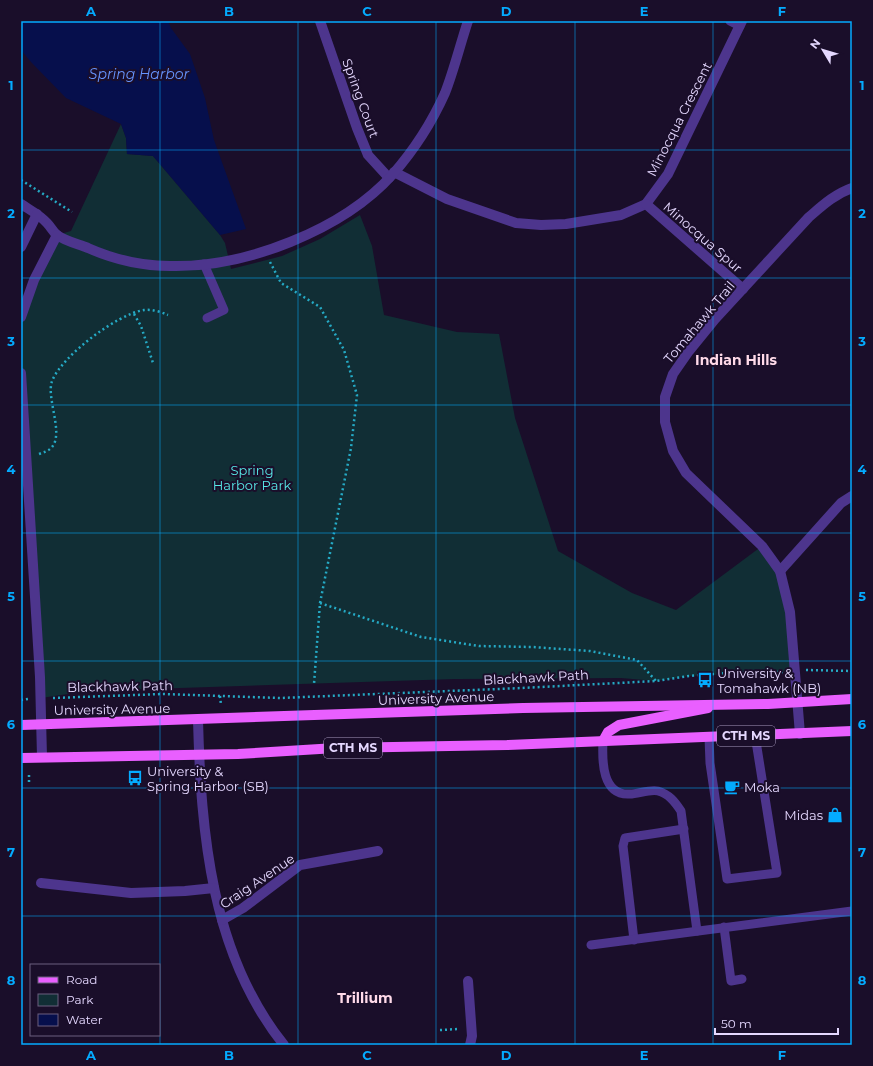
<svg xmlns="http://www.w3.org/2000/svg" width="873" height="1066" font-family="Montserrat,sans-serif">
  <rect width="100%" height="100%" fill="#1a0e2a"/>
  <polygon fill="#112e35" points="121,124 126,138 127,154 153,156 220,235 225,243 231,269 282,256 320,239 360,215 372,246 384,315 457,332 499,334 515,418 558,551 632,593 676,610 762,546 780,571 796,671 689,676 656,681 621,678 455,679 88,691 41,698 21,373 21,317 57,235 71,231"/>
  <polygon fill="#060f4c" points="21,21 168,21 171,28 190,54 205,98 214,140 246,229 220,235 153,156 127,154 126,138 121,124 66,98 31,62 21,50"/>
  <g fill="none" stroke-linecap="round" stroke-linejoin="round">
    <g stroke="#25aac5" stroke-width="2.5" stroke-dasharray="2 3" stroke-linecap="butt">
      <polyline points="21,180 72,212"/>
      <polyline points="270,262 281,283 320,307 344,350 357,395 351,448 320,603 314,684"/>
      <polyline points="134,314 141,326 153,363"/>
      <path d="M39,454C44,452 49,451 52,447C64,433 46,398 52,381C62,356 117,314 144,310C152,309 161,312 168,315"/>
      <polyline points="320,603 421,637 479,646 532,647 590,651 637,660 656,681"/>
      <polyline points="806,670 852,671"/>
      <polyline points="220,696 221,705"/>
      <polyline points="53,698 163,694 280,698 522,688 656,681 689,676 726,673 783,672"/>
      <polyline points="21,700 28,699"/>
      <polyline points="29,782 29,773"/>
      <polyline points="440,1030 459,1029"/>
    </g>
    <g stroke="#4d358d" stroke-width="9">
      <polyline points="730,21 740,26"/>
      <polyline points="204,264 224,310 207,318"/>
      <polyline points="709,737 710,763 727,879 777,873 755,735"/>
      <path d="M603,741C602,761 602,796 630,794C638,794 650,789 658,791C669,794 675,802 681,811L697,931"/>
      <polyline points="724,927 731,981 742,979"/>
      <polyline points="634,940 623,846 625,838 684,829"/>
      <polyline points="591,945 852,911"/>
    </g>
    <g stroke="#4d358d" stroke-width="10">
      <polyline points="320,21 357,128 368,155 389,178"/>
      <polyline points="394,172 447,199 516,223 541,225 566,224 621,215 646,204 668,174 742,21"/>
      <path d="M21,204C30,210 40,215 47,223C51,227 53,232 57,235C65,241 78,244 88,248C113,259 143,266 170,266C245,268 343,230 393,174C414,150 432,122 445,93C454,70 460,45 468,21"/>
      <polyline points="646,204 743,289"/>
      <polyline points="21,247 37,214"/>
      <polyline points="21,317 34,280 57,235"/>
      <polyline points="21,373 40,677 42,757"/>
      <polyline points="780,571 841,503 852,496"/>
      <path d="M198,720C201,833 211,954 284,1045"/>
      <path d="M800,734L790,612L780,571L762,546L686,473L673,451L665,422V397L673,374L689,351L715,319L809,217C823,205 835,194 852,188"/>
      <polyline points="41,883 131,893 185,891 214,888"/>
      <polyline points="222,920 243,908 300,865 378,851"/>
      <polyline points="468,981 472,1036 470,1045"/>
    </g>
    <g stroke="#e95fff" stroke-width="10">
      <polyline points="21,725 523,708 768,704 852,699"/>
      <polyline points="603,741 608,732 619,725 708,708"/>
      <polyline points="21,758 238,754 336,748 507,745 852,731"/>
    </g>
  </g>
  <path fill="none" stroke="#04abff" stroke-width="1" stroke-opacity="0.55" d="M160,21V1045M298,21V1045M436,21V1045M575,21V1045M713,21V1045M21,150H852M21,278H852M21,405H852M21,533H852M21,661H852M21,788H852M21,916H852"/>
  <defs>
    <symbol id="bus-bare" viewBox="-9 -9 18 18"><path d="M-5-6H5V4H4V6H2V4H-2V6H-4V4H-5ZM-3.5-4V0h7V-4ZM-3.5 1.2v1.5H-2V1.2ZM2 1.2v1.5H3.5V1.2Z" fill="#04abff" stroke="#1a0e2a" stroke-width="2.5" paint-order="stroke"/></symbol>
    <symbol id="cafe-bare" viewBox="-9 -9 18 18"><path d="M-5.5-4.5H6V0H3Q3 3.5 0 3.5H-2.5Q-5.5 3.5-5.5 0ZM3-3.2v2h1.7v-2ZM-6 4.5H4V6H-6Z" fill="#04abff" stroke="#1a0e2a" stroke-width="2.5" paint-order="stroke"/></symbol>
    <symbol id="shop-bare" viewBox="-9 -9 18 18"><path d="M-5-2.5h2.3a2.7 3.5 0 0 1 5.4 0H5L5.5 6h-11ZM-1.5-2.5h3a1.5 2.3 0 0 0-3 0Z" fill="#04abff" stroke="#1a0e2a" stroke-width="2.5" paint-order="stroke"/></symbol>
  </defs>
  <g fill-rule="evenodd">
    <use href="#bus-bare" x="694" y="669" width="22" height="22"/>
    <use href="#bus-bare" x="124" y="767" width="22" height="22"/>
    <use href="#cafe-bare" x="721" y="776" width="22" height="22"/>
    <use href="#shop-bare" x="824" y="804" width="22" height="22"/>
  </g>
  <g text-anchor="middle" stroke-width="4" stroke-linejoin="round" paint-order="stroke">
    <g fill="#1a0e2a" stroke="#a89bbf" stroke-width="1">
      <rect x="717" y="726" width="58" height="20" rx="3"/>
      <rect x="324" y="738" width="58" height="20" rx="3"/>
    </g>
    <g font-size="12" font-weight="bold" fill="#e5d8ff">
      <text x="746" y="740">CTH MS</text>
      <text x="353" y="752">CTH MS</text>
    </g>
    <g font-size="13" fill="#e5d8ff" stroke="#1a0e2a">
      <text transform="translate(361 98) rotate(70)" y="5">Spring Court</text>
      <text transform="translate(679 119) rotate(-63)" y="5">Minocqua Crescent</text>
      <text transform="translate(703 237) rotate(41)" y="5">Minocqua Spur</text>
      <text transform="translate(699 322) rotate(-50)" y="5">Tomahawk Trail</text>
      <text transform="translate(536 677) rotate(-3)" y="5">Blackhawk Path</text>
      <text transform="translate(120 686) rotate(-1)" y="5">Blackhawk Path</text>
      <text transform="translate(436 698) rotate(-2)" y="5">University Avenue</text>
      <text transform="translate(112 709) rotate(-1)" y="5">University Avenue</text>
      <text transform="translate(257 881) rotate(-34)" y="5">Craig Avenue</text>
    </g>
    <g font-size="13" fill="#58eae8" stroke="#1a0e2a">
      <text x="252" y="475">Spring<tspan x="252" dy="15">Harbor Park</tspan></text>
    </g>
    <g font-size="13" fill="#e5d8ff" stroke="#1a0e2a" text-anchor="start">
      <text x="717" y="678">University &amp;<tspan x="717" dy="15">Tomahawk (NB)</tspan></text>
      <text x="147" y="776">University &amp;<tspan x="147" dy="15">Spring Harbor (SB)</tspan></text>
      <text x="744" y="792">Moka</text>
      <text x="823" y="820" text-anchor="end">Midas</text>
    </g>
    <g font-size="14" font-style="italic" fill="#6694ff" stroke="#1a0e2a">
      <text x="139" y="79">Spring Harbor</text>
    </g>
    <g font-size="14" font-weight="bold" fill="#ffdae9" stroke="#1a0e2a">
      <text x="736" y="365">Indian Hills</text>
      <text x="365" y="1003">Trillium</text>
    </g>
  </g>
  <rect width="873" height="1066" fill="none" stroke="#1a0e2a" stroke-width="44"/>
  <rect x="30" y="964" width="130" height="72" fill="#1a0e2a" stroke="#6b5f7f"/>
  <rect x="38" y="977" width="20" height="6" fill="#e95fff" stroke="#6b5f7f"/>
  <text x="66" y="984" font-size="12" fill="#e5d8ff">Road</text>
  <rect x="38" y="994" width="20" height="12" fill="#112e35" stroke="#6b5f7f"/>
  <text x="66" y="1004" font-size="12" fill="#e5d8ff">Park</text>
  <rect x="38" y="1014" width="20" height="12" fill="#060f4c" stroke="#6b5f7f"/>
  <text x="66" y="1024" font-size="12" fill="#e5d8ff">Water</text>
  <g transform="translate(823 50) rotate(308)" stroke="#1a0e2a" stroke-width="3" paint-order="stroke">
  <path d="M0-3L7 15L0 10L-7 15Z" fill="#e5d8ff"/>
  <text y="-6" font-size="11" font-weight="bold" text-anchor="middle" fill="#e5d8ff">N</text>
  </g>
  <path d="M715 1028v6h123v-6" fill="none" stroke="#e5d8ff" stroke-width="2"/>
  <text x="721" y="1028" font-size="12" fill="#e5d8ff" stroke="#1a0e2a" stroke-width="3" paint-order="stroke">50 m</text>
  <rect x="22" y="22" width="829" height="1022" fill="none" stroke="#04abff" stroke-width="1.5"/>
  <g font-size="13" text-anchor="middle" font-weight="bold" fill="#04abff">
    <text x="91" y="16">A</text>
    <text x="229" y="16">B</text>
    <text x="367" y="16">C</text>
    <text x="506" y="16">D</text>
    <text x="644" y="16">E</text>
    <text x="782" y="16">F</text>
    <text x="11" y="90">1</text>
    <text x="862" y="90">1</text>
    <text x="11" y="218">2</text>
    <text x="862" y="218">2</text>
    <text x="11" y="346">3</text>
    <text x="862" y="346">3</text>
    <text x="11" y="474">4</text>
    <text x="862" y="474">4</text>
    <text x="11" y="601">5</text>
    <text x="862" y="601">5</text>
    <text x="11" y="729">6</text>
    <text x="862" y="729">6</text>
    <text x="11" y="857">7</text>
    <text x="862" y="857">7</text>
    <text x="11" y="985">8</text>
    <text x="862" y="985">8</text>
    <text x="91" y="1060">A</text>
    <text x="229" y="1060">B</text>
    <text x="367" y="1060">C</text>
    <text x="506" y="1060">D</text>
    <text x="644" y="1060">E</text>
    <text x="782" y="1060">F</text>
  </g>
</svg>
